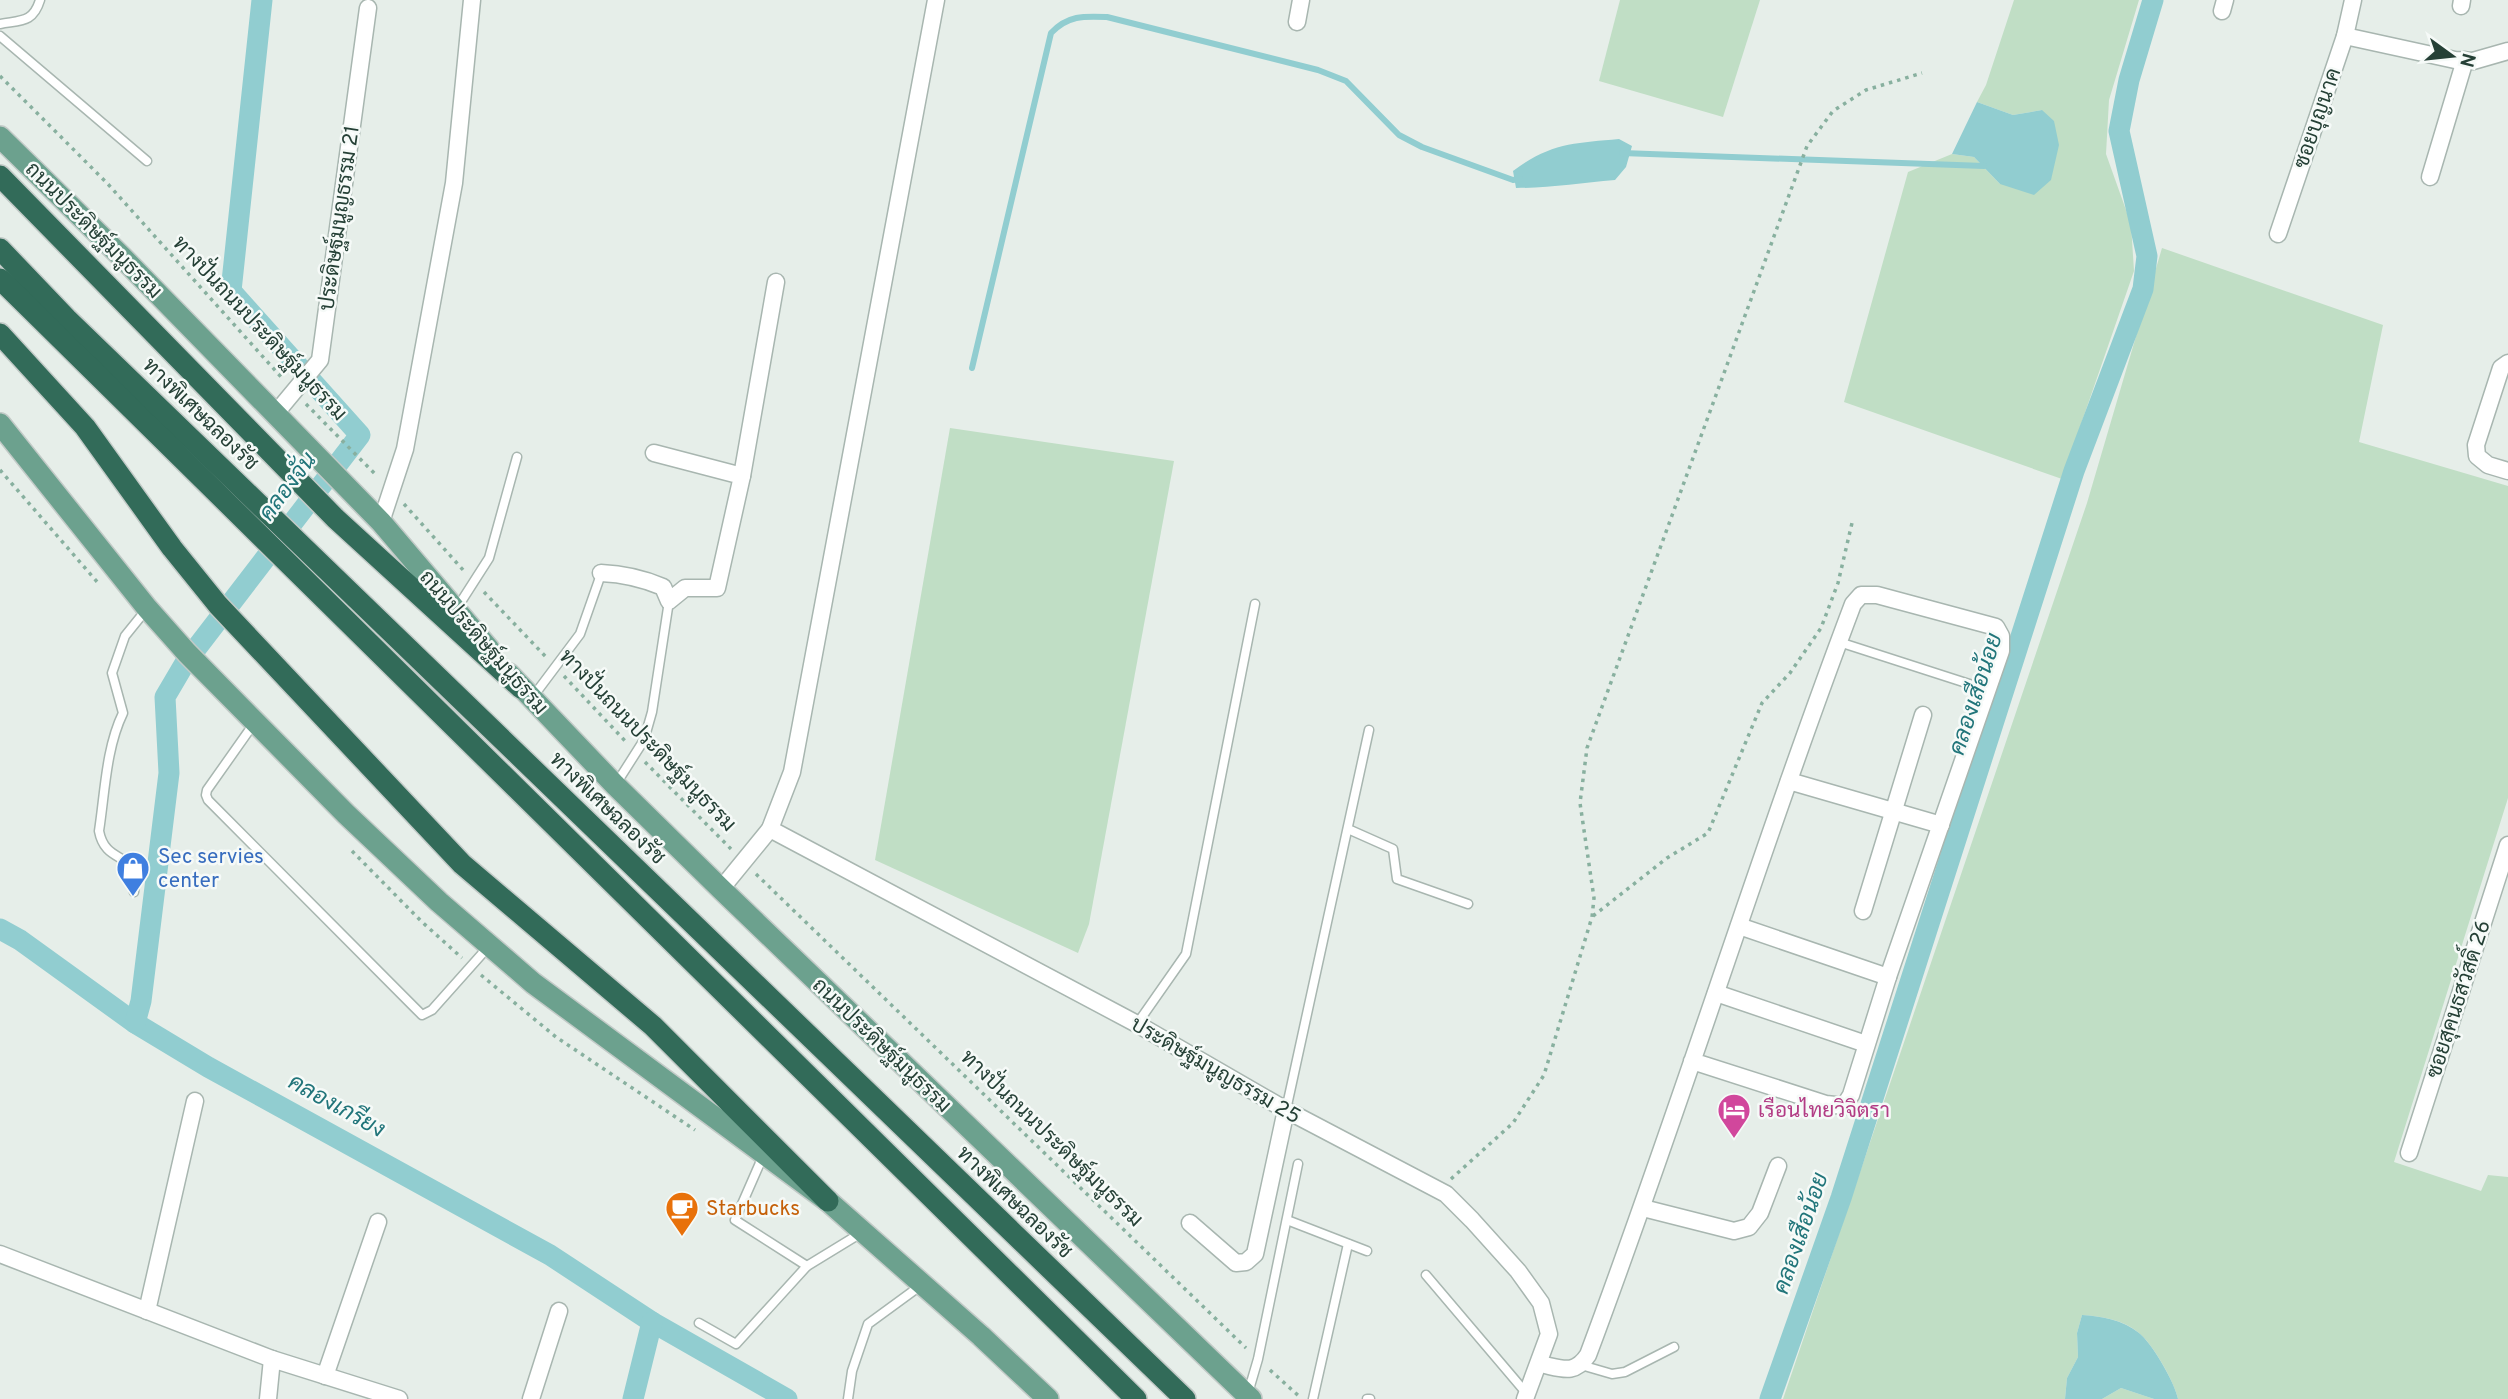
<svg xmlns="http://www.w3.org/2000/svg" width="2508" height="1399" font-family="Overpass,Sarabun,sans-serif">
  <rect width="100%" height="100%" fill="#e6eee9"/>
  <g fill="#c0dec5">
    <polygon points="1620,0 1760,0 1723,117 1599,81"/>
    <polygon points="2014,0 2139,0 2109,100 2106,154 2131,224 2134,271 2062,479 1844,402 1908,172 1952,154 1974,157 2000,184 2042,110 2013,115 1977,102 1986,85"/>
    <path d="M2162,248L2383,325L2359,442L2508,486V798L2394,1162L2481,1191L2488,1175L2508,1177V1399H2178C2175,1383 2153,1344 2139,1333C2124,1320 2101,1316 2082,1315L2077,1333L2078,1357L2067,1378L2065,1399H1783L2087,503Z"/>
    <polygon points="950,428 1174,461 1089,924 1078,953 875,860"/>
    <polygon points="2121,1388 2154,1399 2102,1399"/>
  </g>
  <g fill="#91cdd0">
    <polygon points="1977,102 2013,115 2042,110 2054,121 2059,145 2051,180 2034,195 2000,184 1974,157 1952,154"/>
    <path d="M1619,139L1632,146L1626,167L1615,180C1581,183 1549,188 1516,188L1513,171C1550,143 1575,143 1619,139Z"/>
    <path d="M2082,1315C2101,1316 2123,1320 2139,1333C2152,1343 2175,1383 2178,1399H2154L2121,1388L2102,1399H2065L2067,1378L2078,1357L2077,1333Z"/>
  </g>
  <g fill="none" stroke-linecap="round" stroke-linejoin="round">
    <g stroke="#91cdd0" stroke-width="6">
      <polyline points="1622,153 1984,166"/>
      <path d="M972,368L1051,33C1068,15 1084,16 1107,17L1318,70L1346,81L1399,135L1422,147L1513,180L1520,179"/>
    </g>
    <g stroke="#91cdd0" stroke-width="21">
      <polyline points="0,929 20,940 135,1023 208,1067 550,1255 652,1322 787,1399"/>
      <polyline points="135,1023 141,1001 169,773 165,697 185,663 360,435 231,291 262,0"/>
      <polyline points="633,1399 652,1322"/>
      <polyline points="1770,1399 1841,1198 2074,471 2143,289 2147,256 2119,131 2129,80 2153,0"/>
    </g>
    <defs>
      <g id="lane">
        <path d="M0,24C21,20 33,23 40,0"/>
        <polyline points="0,36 147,161"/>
        <polyline points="457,608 489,558 517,457"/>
        <polyline points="1839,642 1988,690"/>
        <polyline points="532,698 580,634 599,580"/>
        <polyline points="255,722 207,790 206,795 208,800 415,1008 422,1015 432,1010 489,946"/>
        <polyline points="616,784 644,740 652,712 669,601"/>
        <polyline points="1348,829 1393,849 1397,879 1468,904"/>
        <path d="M134,892C141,848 106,868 99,831C105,792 106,748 123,713L112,673L125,636L146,610"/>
        <polyline points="1137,1024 1186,954 1255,604"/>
        <polyline points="1286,1110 1369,730"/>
        <polyline points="763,1156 735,1220 807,1266"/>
        <polyline points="1287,1220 1367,1251"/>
        <polyline points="1426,1275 1527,1394"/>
        <polyline points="699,1323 736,1344 807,1266 861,1233"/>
        <polyline points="1581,1365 1612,1374 1625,1372 1674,1347"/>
        <polyline points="1248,1393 1258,1359 1298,1164"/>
        <polyline points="848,1399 852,1371 868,1324 920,1286"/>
        <polyline points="1313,1399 1348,1244"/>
        <polyline points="1367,1399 1370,1399"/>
      </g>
      <g id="street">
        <polyline points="2461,6 2462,0"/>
        <polyline points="2222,11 2225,0"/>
        <polyline points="1297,22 1301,0"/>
        <polyline points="2345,36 2455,60 2473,61 2508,51"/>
        <polyline points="2430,177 2465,60"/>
        <polyline points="2278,234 2345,36 2353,0"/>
        <polyline points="2508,363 2501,368 2476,445 2477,456 2488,465 2508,471"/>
        <polyline points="276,413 320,360 368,8"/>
        <polyline points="742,476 776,282"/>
        <polyline points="381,522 405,449 454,183 472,0"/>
        <path d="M601,573C624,574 642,578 663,587L669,601L685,588H717L742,476L654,453"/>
        <polyline points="1789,781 1941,825"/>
        <polyline points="770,829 1137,1024 1286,1110 1446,1194 1472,1220 1518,1271 1541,1303 1549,1334 1525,1399"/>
        <polyline points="721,889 770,829 792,772 936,0"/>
        <polyline points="1863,911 1923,715"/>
        <polyline points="1739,926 1888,977"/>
        <polyline points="1716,993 1866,1044"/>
        <polyline points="2409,1153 2508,845"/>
        <polyline points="1643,1208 1734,1231 1749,1227 1760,1213 1778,1166"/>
        <polyline points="1190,1223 1236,1263 1246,1262 1255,1254 1286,1110"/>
        <polyline points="0,1254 272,1359 399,1399"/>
        <polyline points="147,1311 195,1101"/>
        <path d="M1540,1364C1561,1368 1574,1376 1588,1355C1681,1107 1759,853 1853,604L1861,595H1877L1996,627L2001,636V651L1888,977L1851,1095L1844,1106L1826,1104L1692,1061"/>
        <polyline points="325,1376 378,1222"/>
        <polyline points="268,1399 272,1359"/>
        <polyline points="531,1399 559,1311"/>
      </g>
      <g id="primary">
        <polyline points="0,137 122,257 381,522 489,649"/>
        <polyline points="0,424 147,608 187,653 346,814 439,902 533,983 828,1201 981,1336 1048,1399"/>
        <polyline points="509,674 615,785 721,889 1251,1399"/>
      </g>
      <g id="highway">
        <polyline points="0,176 335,518 521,688"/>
        <polyline points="0,249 67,319 1185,1399"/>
        <polyline points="0,279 1136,1399"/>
        <polyline points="0,334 85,427 172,548 218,605 462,864 653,1026 828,1201"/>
      </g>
    </defs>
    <use href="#lane" stroke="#a8b6b0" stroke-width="11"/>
    <use href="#street" stroke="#a8b6b0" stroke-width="19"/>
    <use href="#primary" stroke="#c2cac7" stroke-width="24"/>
    <use href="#highway" stroke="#c2cac7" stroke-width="24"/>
    <g stroke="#88b09f" stroke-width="3.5" stroke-dasharray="3.5 5" stroke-linecap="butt">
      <polyline points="0,76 107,183 282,378"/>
      <polyline points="306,404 377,476"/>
      <polyline points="0,470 99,584"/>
      <polyline points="404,504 464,571"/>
      <polyline points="484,592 546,657"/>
      <polyline points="564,676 628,744"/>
      <polyline points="645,762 731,849"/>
      <polyline points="352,851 421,921 462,958"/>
      <polyline points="756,874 1246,1348"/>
      <polyline points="1593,916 1667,858 1708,833 1762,703 1790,673 1821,628 1838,583 1852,523"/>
      <polyline points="481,975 556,1037 695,1130"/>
      <polyline points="1451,1179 1513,1123 1544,1075 1592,917 1594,898 1580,803 1587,748 1807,146 1833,111 1866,90 1922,73"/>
      <polyline points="1270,1370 1301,1398"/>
    </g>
    <use href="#lane" stroke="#fff" stroke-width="8"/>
    <use href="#street" stroke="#fff" stroke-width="16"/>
    <use href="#primary" stroke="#6ca18e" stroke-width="21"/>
    <use href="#highway" stroke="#326b59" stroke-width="21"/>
  </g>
  <defs>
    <symbol id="shop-pin" viewBox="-11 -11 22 30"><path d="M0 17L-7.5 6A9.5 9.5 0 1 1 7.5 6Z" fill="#3f7fe0" stroke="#f6faf8"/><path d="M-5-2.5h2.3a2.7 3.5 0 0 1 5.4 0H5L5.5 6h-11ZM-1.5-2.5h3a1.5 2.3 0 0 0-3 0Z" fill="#fff"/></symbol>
    <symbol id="hotel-pin" viewBox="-11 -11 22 30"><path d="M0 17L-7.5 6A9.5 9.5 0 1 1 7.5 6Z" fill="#d1479c" stroke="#f6faf8"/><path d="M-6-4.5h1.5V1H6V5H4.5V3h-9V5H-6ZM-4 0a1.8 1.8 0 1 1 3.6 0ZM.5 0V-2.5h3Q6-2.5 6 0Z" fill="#fff"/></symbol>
    <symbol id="cafe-pin" viewBox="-11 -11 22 30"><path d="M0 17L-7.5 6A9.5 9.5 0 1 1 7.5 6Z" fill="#e8710a" stroke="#f6faf8"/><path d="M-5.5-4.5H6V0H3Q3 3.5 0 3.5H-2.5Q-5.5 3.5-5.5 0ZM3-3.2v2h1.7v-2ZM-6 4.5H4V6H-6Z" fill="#fff"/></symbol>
  </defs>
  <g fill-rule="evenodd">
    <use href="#shop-pin" x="114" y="849" width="38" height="52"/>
    <use href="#hotel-pin" x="1715" y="1091" width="38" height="52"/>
    <use href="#cafe-pin" x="663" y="1189" width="38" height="52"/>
  </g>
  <g text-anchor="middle" stroke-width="5" stroke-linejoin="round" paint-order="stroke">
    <g font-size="21" fill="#254036" stroke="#f6faf8">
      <text transform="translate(2317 118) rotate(-71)" y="7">ซอยบุญนาค</text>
      <text transform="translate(339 218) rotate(-82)" y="7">ประดิษฐ์มนูญธรรม 21</text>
      <text transform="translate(94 230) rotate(45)" y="7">ถนนประดิษฐ์มนูธรรม</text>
      <text transform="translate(260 328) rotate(47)" y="7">ทางปั่นถนนประดิษฐ์มนูธรรม</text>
      <text transform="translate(201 414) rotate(44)" y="7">ทางพิเศษฉลองรัช</text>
      <text transform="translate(484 642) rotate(49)" y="7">ถนนประดิษฐ์มนูธรรม</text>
      <text transform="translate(648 740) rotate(46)" y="7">ทางปั่นถนนประดิษฐ์มนูธรรม</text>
      <text transform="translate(608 808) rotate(44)" y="7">ทางพิเศษฉลองรัช</text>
      <text transform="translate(2458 999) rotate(-72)" y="7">ซอยสุคนธสวัสดิ์ 26</text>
      <text transform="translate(882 1045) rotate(44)" y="7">ถนนประดิษฐ์มนูธรรม</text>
      <text transform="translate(1216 1070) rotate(30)" y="7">ประดิษฐ์มนูญธรรม 25</text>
      <text transform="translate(1052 1138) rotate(44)" y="7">ทางปั่นถนนประดิษฐ์มนูธรรม</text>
      <text transform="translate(1015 1202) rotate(44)" y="7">ทางพิเศษฉลองรัช</text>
    </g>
    <g font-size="21" fill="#366cbe" stroke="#f6faf8" text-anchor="start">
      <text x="158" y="863">Sec servies<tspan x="158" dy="24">center</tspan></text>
    </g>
    <g font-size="21" fill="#b23c85" stroke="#f6faf8" text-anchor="start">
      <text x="1758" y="1117">เรือนไทยวิจิตรา</text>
    </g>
    <g font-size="21" fill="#c56008" stroke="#f6faf8" text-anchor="start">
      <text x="706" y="1215">Starbucks</text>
    </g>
    <g font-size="23" font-style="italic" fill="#21757a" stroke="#f6faf8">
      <text transform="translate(287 486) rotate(-53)" y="8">คลองจั่น</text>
      <text transform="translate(1975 694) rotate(-72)" y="8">คลองเสือน้อย</text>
      <text transform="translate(337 1105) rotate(29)" y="8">คลองเกรียง</text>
      <text transform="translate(1800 1233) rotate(-71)" y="8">คลองเสือน้อย</text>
    </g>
  </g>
  <g transform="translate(2452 56) rotate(105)" stroke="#f6faf8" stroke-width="5" paint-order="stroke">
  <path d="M0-5L12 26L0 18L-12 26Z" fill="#254036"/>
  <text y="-10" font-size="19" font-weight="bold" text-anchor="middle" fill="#254036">N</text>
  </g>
</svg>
